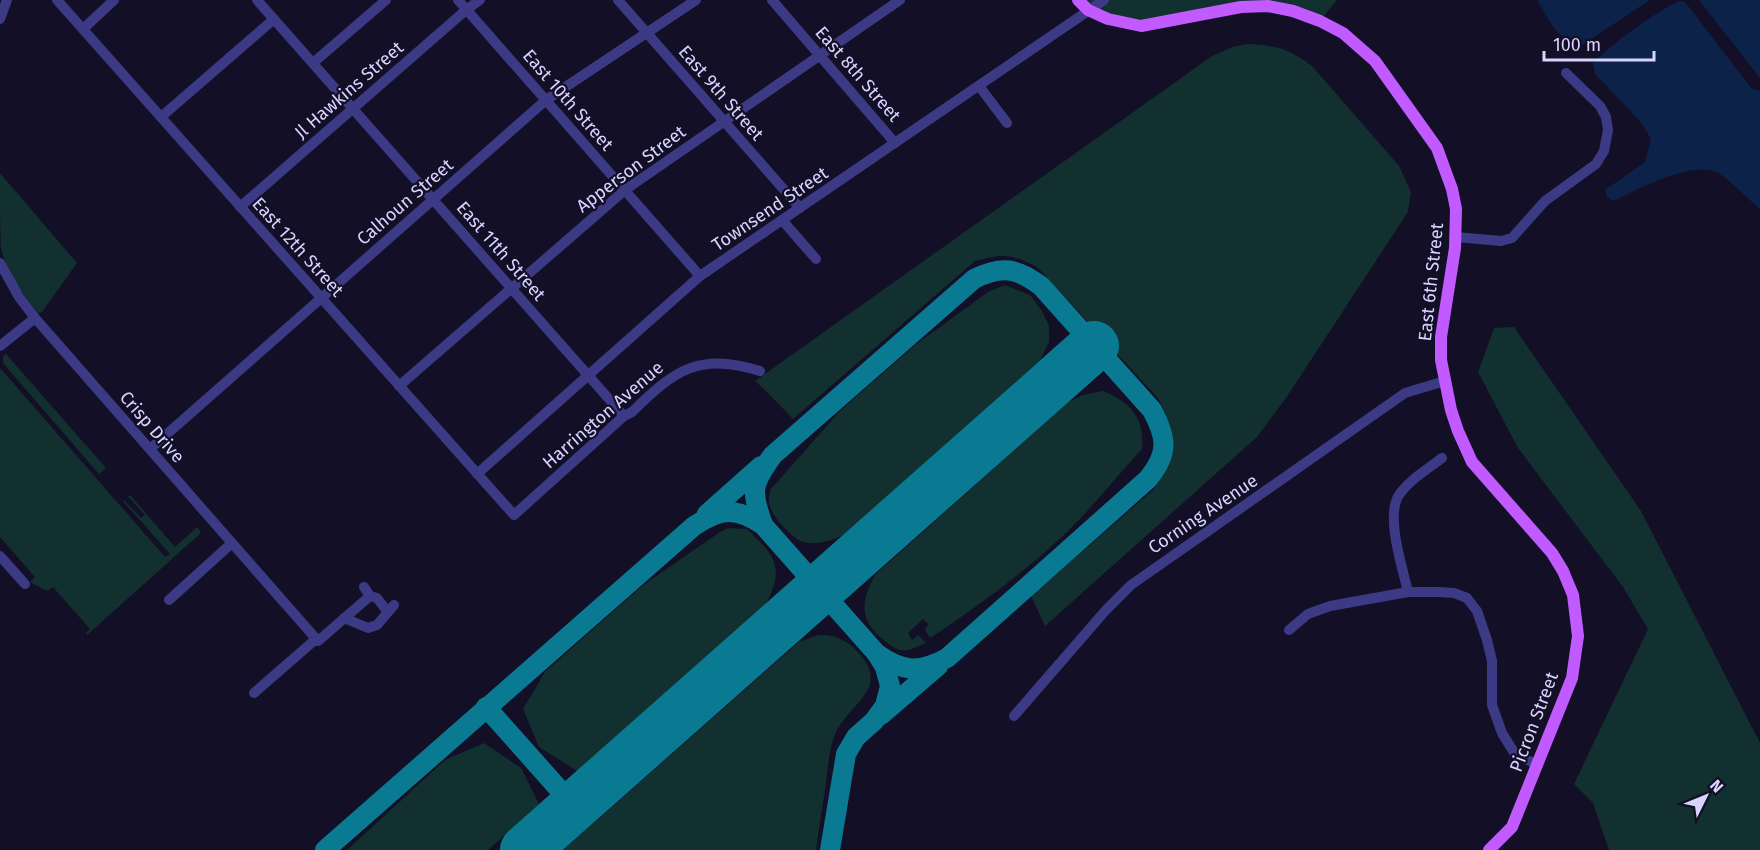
<svg xmlns="http://www.w3.org/2000/svg" width="1760" height="850" font-family="'Fira Sans',sans-serif">
  <rect width="100%" height="100%" fill="#130f26"/>
  <g fill="#12302f">
    <polygon points="1080,0 1337,0 1320,21 1268,6 1141,26 1108,19"/>
    <path d="M1247,44C1277,45 1290,49 1313,67L1399,166L1411,192L1408,212L1286,398L1257,437L1045,626L1031,596L1153,490C1180,453 1178,438 1158,398L1037,267C1010,254 1005,253 975,261L793,419L766,391L755,381L1212,56L1232,47Z"/>
    <path d="M0,173L77,263L42,312L38,313C24,295 6,272 1,248C0,230 0,193 0,173Z"/>
    <path d="M1005,285L1030,295L1042,311L1049,326V342L1040,360L845,534C832,540 818,546 803,542C793,539 770,515 769,503C768,499 770,493 771,489L840,411L915,345L988,292Z"/>
    <polygon points="1514,327 1641,511 1760,743 1760,850 1609,850 1593,803 1574,784 1648,629 1623,587 1518,448 1478,372 1494,328"/>
    <polygon points="6,354 106,468 99,474 3,363 3,356"/>
    <polygon points="0,368 165,557 170,554 123,501 124,500 141,518 145,515 128,496 130,495 175,547 197,527 201,533 87,635 86,633 90,629 53,587 47,591 30,582 35,577 0,537"/>
    <path d="M1103,391C1131,402 1145,419 1142,449C1118,475 1096,503 1071,528C1028,570 980,605 930,638L925,630L928,624L923,619L908,633L912,640L918,635L926,643C920,645 914,649 908,650C900,652 892,647 886,642C859,621 860,603 875,575L1068,402L1083,395Z"/>
    <path d="M728,528L747,529C775,556 785,567 766,604L577,771L539,747L523,709L545,672L642,586L720,532Z"/>
    <path d="M818,635C834,634 847,640 858,652C893,690 846,704 834,737C829,751 828,767 826,782C823,805 819,827 816,850H563L799,642Z"/>
    <polygon points="484,743 521,768 539,804 488,850 347,850 445,760"/>
  </g>
  <g fill="#0c2248">
    <path d="M1537,0H1650L1582,45C1559,44 1548,18 1537,0Z"/>
    <polygon points="1699,0 1760,0 1760,78"/>
    <path d="M1680,1L1685,2L1689,7L1751,88L1760,91V209C1749,200 1729,179 1718,173C1691,159 1638,190 1613,201L1607,197L1605,190L1645,162L1651,139L1640,121L1595,74L1593,63C1609,46 1659,9 1680,1Z"/>
  </g>
  <g fill="none" stroke-linecap="round" stroke-linejoin="round">
    <g stroke="#0a7a92" stroke-width="20">
      <polyline points="707,514 761,466"/>
      <path d="M763,525C751,491 751,485 773,455L974,279C1002,265 1017,268 1041,286L1152,410C1167,438 1169,453 1148,479L947,658C919,673 903,672 877,654"/>
      <polyline points="486,707 574,806"/>
      <polyline points="881,715 938,666"/>
      <path d="M325,850L694,526C721,508 736,507 763,525L877,654L885,667L890,686L885,706L874,721L856,737L846,754L830,850"/>
    </g>
    <polyline stroke="#0a7a92" stroke-width="50" points="525,850 1094,346"/>
    <g stroke="#3d3a85" stroke-width="10">
      <path d="M57,0L514,515L624,416L632,412C675,370 698,352 760,371"/>
      <polyline points="257,0 624,416"/>
      <polyline points="458,0 700,276"/>
      <polyline points="618,0 800,208"/>
      <polyline points="772,0 895,143"/>
      <polyline points="0,19 7,0"/>
      <polyline points="83,29 114,0"/>
      <polyline points="313,63 386,0"/>
      <polyline points="979,86 1007,123"/>
      <polyline points="161,117 274,19"/>
      <polyline points="240,207 466,10 480,0"/>
      <polyline points="782,220 816,259"/>
      <polyline points="1456,237 1501,241 1512,238 1545,201 1596,164 1604,151 1608,130 1606,117 1600,106 1566,73"/>
      <polyline points="0,263 19,297 35,318 232,543 169,600"/>
      <polyline points="0,346 35,318"/>
      <polyline points="399,386 625,190 900,0"/>
      <polyline points="150,449 546,100 696,0"/>
      <polyline points="477,474 700,276 1104,0"/>
      <polyline points="232,543 318,641 370,596"/>
      <polyline points="0,556 25,584"/>
      <polyline points="364,587 370,596 377,598 387,611"/>
      <path d="M1408,592C1403,569 1385,516 1399,495C1409,480 1428,469 1442,458"/>
      <polyline points="344,618 368,628 377,625 394,605"/>
      <polyline points="1289,630 1308,614 1330,606 1408,592 1438,592 1454,593 1467,598 1477,611 1487,640 1492,661 1492,705 1502,733 1515,754 1538,765"/>
      <polyline points="254,693 316,639"/>
      <polyline points="1014,716 1106,610 1131,585 1405,393 1445,381"/>
    </g>
    <polyline stroke="#c25bff" stroke-width="12" points="1078,0 1088,10 1108,19 1141,26 1241,7 1268,6 1293,11 1320,21 1343,33 1375,61 1437,148 1452,189 1456,209 1455,248 1441,337 1441,360 1451,410 1458,431 1472,462 1552,553 1563,571 1573,595 1578,636 1572,678 1512,827 1489,850"/>
  </g>
  <g text-anchor="middle" stroke-width="4.5" stroke-linejoin="round" paint-order="stroke">
    <g font-size="18" fill="#d9d4ff" stroke="#130f26">
      <text transform="translate(858 74) rotate(49)" y="6">East 8th Street</text>
      <text transform="translate(349 90) rotate(-41)" y="6">Jl Hawkins Street</text>
      <text transform="translate(721 93) rotate(49)" y="6">East 9th Street</text>
      <text transform="translate(568 100) rotate(49)" y="6">East 10th Street</text>
      <text transform="translate(631 169) rotate(-37)" y="6">Apperson Street</text>
      <text transform="translate(405 202) rotate(-41)" y="6">Calhoun Street</text>
      <text transform="translate(770 209) rotate(-34)" y="6">Townsend Street</text>
      <text transform="translate(298 247) rotate(48)" y="6">East 12th Street</text>
      <text transform="translate(501 251) rotate(49)" y="6">East 11th Street</text>
      <text transform="translate(1431 282) rotate(-84)" y="6">East 6th Street</text>
      <text transform="translate(603 415) rotate(-41)" y="6">Harrington Avenue</text>
      <text transform="translate(152 427) rotate(49)" y="6">Crisp Drive</text>
      <text transform="translate(1203 514) rotate(-34)" y="6">Corning Avenue</text>
      <text transform="translate(1534 722) rotate(-69)" y="6">Picron Street</text>
    </g>
  </g>
  <g transform="translate(1706 796) rotate(47)" stroke="#130f26" stroke-width="4.5" paint-order="stroke">
  <path d="M0-4.5L10 22L0 15L-10 22Z" fill="#d9d4ff"/>
  <text y="-9" font-size="16" font-weight="bold" text-anchor="middle" fill="#d9d4ff">N</text>
  </g>
  <path d="M1544 51v9h110v-9" fill="none" stroke="#d9d4ff" stroke-width="3"/>
  <text x="1553" y="51" font-size="18" fill="#d9d4ff" stroke="#130f26" stroke-width="4.5" paint-order="stroke">100 m</text>
</svg>
